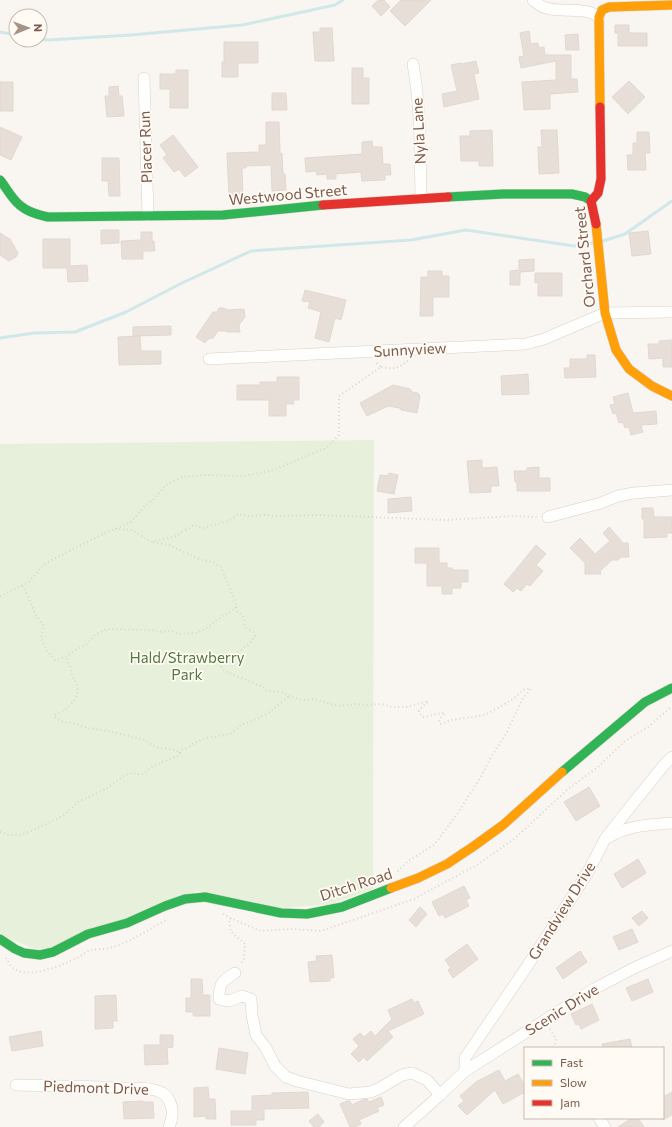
<svg xmlns="http://www.w3.org/2000/svg" width="672" height="1127" font-family="Commissioner,sans-serif">
  <rect width="100%" height="100%" fill="#f9f5f0"/>
  <polygon fill="#e7f0db" points="374,440 373,889 332,904 283,908 197,891 42,952 6,937 0,932 0,444"/>
  <g fill="none" stroke-linecap="round" stroke-linejoin="round">
    <g stroke="#d0e8ea" stroke-width="3">
      <polyline points="0,32 16,35"/>
      <polyline points="40,39 48,40 131,35 242,25 335,5 343,0"/>
      <polyline points="603,241 625,234 672,201"/>
      <polyline points="0,338 34,333 75,332 126,312 182,283 251,251 411,240 466,230 574,246 593,243"/>
    </g>
  </g>
  <g fill="#e6ded7" stroke="#e2d8d2">
    <polygon points="378,0 384,0 390,7 381,16 372,6"/>
    <polygon points="401,0 431,0 405,26 390,11"/>
    <polygon points="615,25 629,25 629,33 647,33 647,46 618,46 618,33 615,33"/>
    <polygon points="320,28 332,28 334,61 315,61 313,32 320,32"/>
    <polygon points="529,31 531,44 538,43 539,48 544,47 545,55 571,55 571,79 577,79 578,92 550,94 550,109 524,110 522,82 556,80 556,61 521,68 519,57 524,56 520,33"/>
    <polygon points="578,34 579,50 566,50 565,35"/>
    <polygon points="224,42 258,42 258,63 238,63 238,77 222,77 222,62 224,62"/>
    <polygon points="476,61 479,73 474,74 479,99 444,107 442,94 457,91 451,65 461,63 462,64"/>
    <polygon points="352,68 363,68 363,78 369,78 369,104 352,104"/>
    <polygon points="176,70 188,70 188,108 170,108 170,89 160,89 160,74 176,74"/>
    <polygon points="629,81 645,97 628,114 612,97"/>
    <rect x="0" y="82" width="13" height="29"/>
    <polygon points="118,86 119,96 122,96 124,116 107,117 105,96 109,96 109,87"/>
    <polygon points="272,93 286,93 287,110 272,110"/>
    <polygon points="266,122 279,122 280,153 282,153 283,174 285,174 286,190 272,191 271,165 246,166 246,168 242,168 243,195 229,196 227,153 259,152 259,145 266,145"/>
    <polygon points="0,127 22,137 11,160 0,155"/>
    <polygon points="492,130 493,166 479,166 479,161 461,161 460,136 470,136 470,131"/>
    <polygon points="541,130 557,130 559,173 539,174 538,147 542,147"/>
    <polygon points="637,132 649,132 650,153 645,153 646,170 628,170 627,155 633,155 633,143 637,143"/>
    <polygon points="173,135 198,167 185,177 179,169 174,172 163,158 167,155 160,145"/>
    <polygon points="372,141 373,147 382,147 383,164 390,164 391,175 385,175 385,180 362,181 361,172 336,174 336,179 327,179 327,174 317,175 316,171 306,172 305,158 362,154 362,142"/>
    <polygon points="102,158 119,158 120,196 109,196 108,181 102,181"/>
    <polygon points="101,230 119,230 119,243 101,244"/>
    <polygon points="648,231 651,254 632,256 629,233"/>
    <polygon points="141,232 152,232 152,241 154,241 155,251 143,251 143,259 122,259 121,241 141,240"/>
    <polygon points="0,233 10,239 18,253 16,257 9,261 0,255"/>
    <polygon points="43,239 70,239 70,266 87,265 88,281 68,282 67,268 43,268"/>
    <polygon points="534,259 534,271 520,272 520,285 510,285 510,271 519,270 519,260"/>
    <polygon points="428,271 442,271 442,276 449,276 449,297 433,297 433,316 420,316 421,277 428,277"/>
    <polygon points="535,273 562,273 562,296 538,296 538,282 535,283"/>
    <polygon points="305,290 346,300 341,320 335,318 329,342 315,338 321,312 308,308 310,302 302,301"/>
    <polygon points="219,308 224,308 227,310 244,309 245,317 239,325 240,332 228,332 225,331 218,331 213,338 208,339 205,343 196,337 213,312 217,312"/>
    <polygon points="171,326 171,335 133,336 133,327"/>
    <polygon points="140,336 141,351 161,351 161,364 119,365 118,337"/>
    <polygon points="672,340 672,367 663,367 663,358 649,359 648,344 659,344 659,341"/>
    <polygon points="587,355 595,355 596,377 565,378 564,368 570,368 570,359 587,359"/>
    <polygon points="528,374 529,394 502,395 501,376"/>
    <polygon points="277,377 299,377 299,400 293,400 294,404 286,404 286,416 269,416 269,400 237,400 237,385 260,385 260,382 277,382"/>
    <polygon points="393,385 410,389 412,392 418,393 420,396 417,413 401,410 400,408 388,406 367,416 360,403"/>
    <polygon points="628,393 633,413 656,411 657,424 641,425 643,432 631,435 629,427 625,428 623,422 619,423 616,413 613,414 610,405 615,404 613,397"/>
    <polygon points="482,460 482,468 497,467 499,486 491,486 491,492 470,493 467,461"/>
    <polygon points="539,467 539,478 550,478 550,491 517,491 517,482 515,482 514,471 527,471 527,468"/>
    <polygon points="389,473 398,475 394,494 377,491 380,475 388,476"/>
    <polygon points="411,497 412,511 388,513 388,499"/>
    <polygon points="642,508 653,508 654,517 672,517 672,533 667,533 667,537 644,538 644,519 642,519"/>
    <polygon points="609,527 623,543 628,543 629,557 621,557 618,560 612,560 600,571 601,574 585,574 585,563 570,548 580,538 595,554 610,541 603,533"/>
    <polygon points="536,545 546,554 536,565 543,571 530,586 527,584 521,591 517,588 513,592 504,584"/>
    <polygon points="415,548 439,548 439,563 447,563 447,568 452,568 452,570 468,570 468,582 461,582 461,588 452,588 452,594 442,594 442,586 427,586 427,563 415,563"/>
    <polygon points="589,787 600,806 576,821 564,802"/>
    <polygon points="638,859 646,873 622,888 614,874"/>
    <polygon points="464,886 470,898 466,900 469,906 445,918 443,914 439,916 432,902"/>
    <polygon points="420,907 427,914 416,927 409,920"/>
    <polygon points="642,911 648,918 639,926 632,918"/>
    <polygon points="632,929 638,942 619,950 613,937"/>
    <polygon points="467,944 478,959 453,978 448,970 451,968 445,960"/>
    <polygon points="580,951 587,962 563,979 556,968"/>
    <polygon points="332,955 334,978 330,978 330,981 310,982 308,962 317,961 316,956"/>
    <polygon points="191,979 202,979 203,995 210,995 210,1016 193,1016 193,1012 186,1012 186,998 191,998"/>
    <polygon points="648,979 653,992 632,1001 626,988"/>
    <polygon points="116,995 117,1021 113,1021 113,1028 95,1029 95,996"/>
    <polygon points="412,999 414,1003 418,1001 424,1014 388,1031 393,1037 367,1061 364,1057 359,1062 351,1054 359,1046 353,1039 360,1033 364,1037 371,1031 375,1036 392,1019 388,1010"/>
    <polygon points="592,1004 599,1020 581,1029 579,1024 576,1025 571,1014"/>
    <polygon points="41,1031 43,1046 12,1051 9,1037"/>
    <polygon points="160,1035 173,1035 173,1047 167,1048 168,1064 145,1065 144,1045 160,1045"/>
    <polygon points="630,1039 632,1048 603,1048 602,1044"/>
    <polygon points="219,1048 248,1053 245,1074 216,1069"/>
    <polygon points="499,1070 505,1081 518,1074 525,1086 525,1092 503,1104 495,1090 467,1115 458,1106 464,1101 460,1096 476,1082"/>
    <polygon points="208,1087 209,1099 215,1099 216,1119 206,1119 206,1116 194,1117 194,1088"/>
    <polygon points="308,1092 309,1108 264,1109 264,1120 256,1120 256,1125 231,1125 231,1111 252,1111 252,1096 272,1095 272,1093"/>
    <polygon points="672,1092 672,1115 663,1120 663,1097"/>
    <polygon points="381,1097 384,1105 377,1108 379,1111 359,1120 361,1124 355,1127 350,1127 340,1104 347,1101 350,1101 352,1105 362,1100 367,1099 369,1102"/>
    <polygon points="143,1101 143,1102 153,1102 154,1118 124,1119 123,1102"/>
    <polygon points="318,1114 324,1122 319,1127 314,1127 309,1121"/>
    <polygon points="632,1118 638,1118 644,1127 618,1127"/>
  </g>
  <g fill="none" stroke-linecap="round" stroke-linejoin="round">
    <defs>
      <g id="street">
        <path d="M533,0C537,3 541,7 546,8C563,13 584,6 599,17"/>
        <path d="M413,64C421,108 420,153 421,198"/>
        <polyline points="144,78 148,215"/>
        <polyline points="209,359 526,344 544,339 605,313 672,312"/>
        <polyline points="548,517 601,503 618,496 634,493 672,490"/>
        <path d="M609,837C628,825 650,825 672,823"/>
        <path d="M235,973C222,981 219,983 219,999L229,1001L242,996L251,999L252,1015L256,1035L266,1048L275,1066L286,1077L297,1081L349,1094L371,1092L380,1088L402,1075L412,1073L427,1080L440,1095"/>
        <polyline points="465,1071 465,1058 526,968 587,874 605,839 630,807 664,765 672,757"/>
        <path d="M16,1085C52,1086 88,1086 124,1088C134,1088 148,1087 158,1091C173,1096 175,1114 169,1127"/>
        <polyline points="599,1118 605,1127"/>
        <polyline points="404,1127 440,1095 465,1071 594,989 634,968 672,951"/>
      </g>
      <g id="fast">
        <path d="M0,180C5,186 8,192 13,198C22,210 34,214 48,217L223,215L323,205"/>
        <polyline points="448,197 503,194 572,194 585,197 591,201"/>
        <polyline points="562,772 645,702 672,688"/>
        <polyline points="0,939 15,949 24,953 40,955 53,952 88,934 127,923 165,906 185,899 205,897 281,913 307,914 342,907 391,888"/>
      </g>
      <g id="slow">
        <polyline points="600,107 599,17 602,10 609,7 672,5"/>
        <polyline points="596,224 605,313 616,350 629,369 652,386 672,396"/>
        <polyline points="391,888 418,878 447,864 474,846 503,825 562,772"/>
      </g>
      <g id="jam">
        <polyline points="323,205 448,197"/>
        <polyline points="596,224 591,201 598,193 601,179 600,107"/>
      </g>
    </defs>
    <use href="#street" stroke="#d7d1cb" stroke-width="12"/>
    <use href="#fast" stroke="#d9d2cb" stroke-width="10"/>
    <use href="#slow" stroke="#d9d2cb" stroke-width="10"/>
    <use href="#jam" stroke="#d9d2cb" stroke-width="10"/>
    <g stroke="#dcd5d0" stroke-width="2" stroke-dasharray="1 3" stroke-linecap="butt">
      <path d="M381,367C394,370 399,368 409,360"/>
      <polyline points="115,529 132,530 151,542 176,536 194,525 203,528 228,521 239,514 249,516 266,515 277,516 319,515 446,520 512,516 537,517"/>
      <polyline points="22,586 27,594 36,616 44,626 41,638 47,651 55,660 66,657 74,651 86,645 95,635 107,629 152,630 159,632 172,631 180,634 198,633 211,625 222,616 232,611 237,606 221,567 212,562 199,559 169,545 153,542"/>
      <polyline points="0,596 29,582 44,564 105,533 130,523 145,506 156,497 166,485 182,477 204,475 243,476 271,471 326,448 339,435 339,396 381,367 374,361"/>
      <path d="M236,607L237,611C244,615 244,619 245,627L253,632L255,636C251,645 231,657 221,663V667L225,671L258,685L262,686L267,691L282,692L289,696L303,700L314,699L338,706L354,704L370,705L382,704L392,707H406L428,701V702L422,707L419,711L422,717C430,717 436,713 445,713L439,720L440,724C445,723 448,721 452,720C462,718 473,718 483,715C493,712 504,704 513,699C520,694 523,687 531,689L523,698L505,736L491,757L482,775L457,814L438,840L434,845L408,861L396,873"/>
      <polyline points="180,753 181,750 189,747 194,743 206,738 230,734 241,725 259,718 270,712 289,696"/>
      <path d="M0,832L9,835H19L29,832L57,819L64,815L78,802L106,789L125,775L132,773L141,775L153,766L180,755V753L175,750L155,747L145,740L108,731L87,728L72,723L63,722L54,717L55,715C71,708 86,693 72,676V671L66,657"/>
      <polyline points="223,914 230,918 261,931 293,929 321,931 414,899 477,865 514,839 568,789 598,767 625,741 648,727 672,706"/>
      <polyline points="231,918 229,920 231,932 245,944 244,959 240,965"/>
      <path d="M6,958C8,961 10,966 13,968C29,980 62,965 77,958C81,956 86,952 90,950C96,949 103,950 109,948C130,943 147,930 166,920"/>
      <polyline points="550,1029 556,1039 554,1048"/>
    </g>
    <use href="#street" stroke="#fefefd" stroke-width="11"/>
    <use href="#fast" stroke="#30b455" stroke-width="9"/>
    <use href="#slow" stroke="#ff9f0a" stroke-width="9"/>
    <use href="#jam" stroke="#e5322d" stroke-width="9"/>
  </g>
  <g text-anchor="middle" stroke-width="3.5" stroke-linejoin="round" paint-order="stroke">
    <g font-size="15" fill="#7a5c4d" stroke="#fffaf3">
      <text transform="translate(419 131) rotate(-93)" y="5">Nyla Lane</text>
      <text transform="translate(146 147) rotate(-92)" y="5">Placer Run</text>
      <text transform="translate(288 195) rotate(-5)" y="5">Westwood Street</text>
      <text transform="translate(585 257) rotate(-96)" y="5">Orchard Street</text>
      <text transform="translate(410 350) rotate(-3)" y="5">Sunnyview</text>
      <text transform="translate(356 885) rotate(-18)" y="5">Ditch Road</text>
      <text transform="translate(562 911) rotate(-58)" y="5">Grandview Drive</text>
      <text transform="translate(562 1010) rotate(-32)" y="5">Scenic Drive</text>
      <text transform="translate(96 1088) rotate(2)" y="5">Piedmont Drive</text>
    </g>
    <g font-size="15" fill="#537a41" stroke="#fffaf3">
      <text x="187" y="663">Hald/Strawberry<tspan x="187" dy="17">Park</tspan></text>
    </g>
  </g>
  <rect x="524" y="1047" width="140" height="72" fill="#fffaf3" stroke="#cabbb1"/>
  <rect x="532" y="1060" width="20" height="6" fill="#30b455" stroke="#cabbb1"/>
  <text x="560" y="1067" font-size="12" fill="#7a5c4d">Fast</text>
  <rect x="532" y="1080" width="20" height="6" fill="#ff9f0a" stroke="#cabbb1"/>
  <text x="560" y="1087" font-size="12" fill="#7a5c4d">Slow</text>
  <rect x="532" y="1100" width="20" height="6" fill="#e5322d" stroke="#cabbb1"/>
  <text x="560" y="1107" font-size="12" fill="#7a5c4d">Jam</text>
  <g transform="translate(28 28) rotate(89)"><circle r="19" fill="#fffaf3" stroke="#cabbb1"/>
  <path d="M0-3L7 15L0 10L-7 15Z" fill="#a69286"/>
  <text y="-6" font-size="11" font-weight="bold" text-anchor="middle" fill="#7a5c4d">N</text>
  </g>
</svg>
